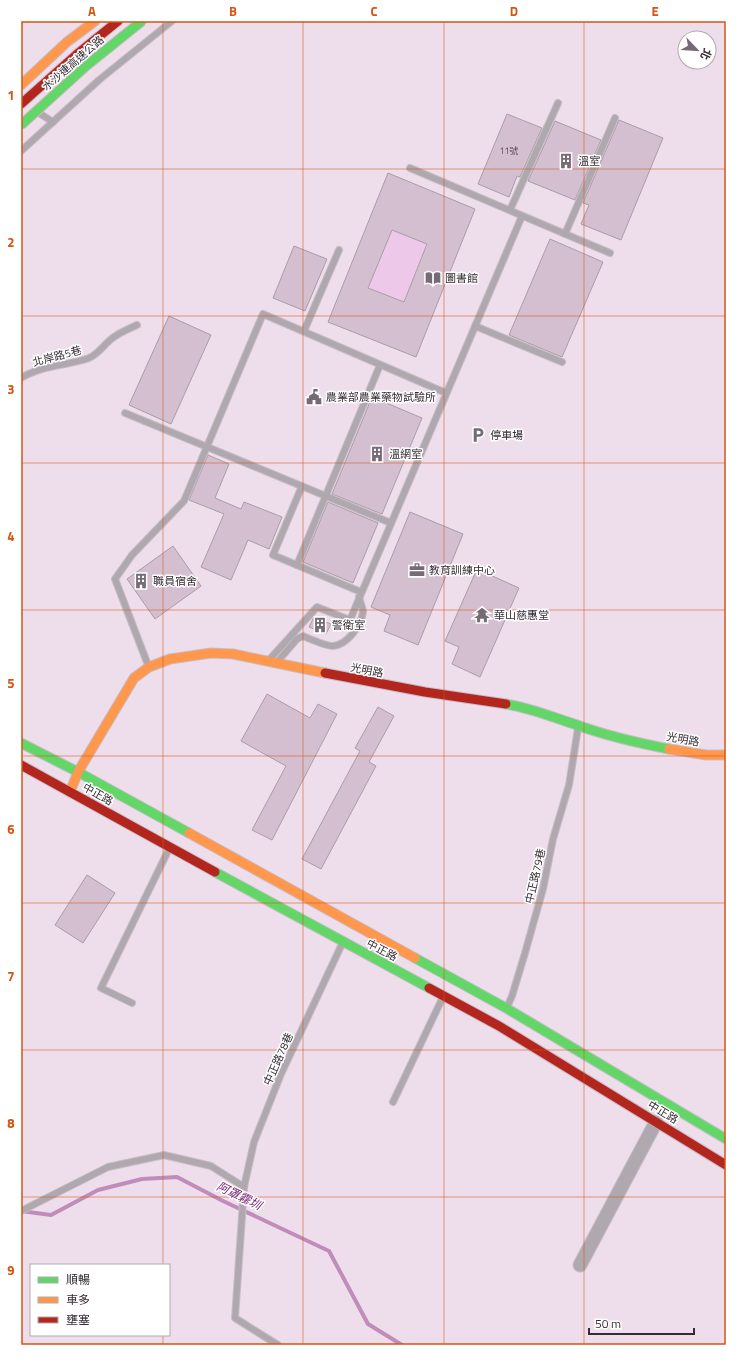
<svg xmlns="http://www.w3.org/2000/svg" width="747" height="1366" font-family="'Titillium Web','Noto Sans TC',sans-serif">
  <rect width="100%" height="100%" fill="#eedeec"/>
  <polygon fill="#edc8e9" points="392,230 427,244 404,302 368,288"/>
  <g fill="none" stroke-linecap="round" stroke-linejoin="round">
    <polyline stroke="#c08cbb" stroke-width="4" points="21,1211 51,1215 98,1190 142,1179 177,1177 223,1201 329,1251 368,1324 402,1345"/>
  </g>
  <g fill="#d4bfd1" stroke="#a89da7" fill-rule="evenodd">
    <polygon points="507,114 542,128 520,177 517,176 509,197 478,184"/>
    <polygon points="619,120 663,138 621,240 581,224 589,205 583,203"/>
    <polygon points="555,121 601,140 575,200 528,181"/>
    <path d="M388,173L475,209L416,357L328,322ZM392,230L427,244L404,302L368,288Z"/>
    <polygon points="550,239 603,262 562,357 509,335"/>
    <polygon points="294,246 327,259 305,311 273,298"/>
    <polygon points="169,316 211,335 171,424 129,405"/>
    <polygon points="372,397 422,418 382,514 332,494"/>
    <polygon points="208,455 229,464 215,498 241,509 244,502 282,517 269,549 248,540 231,580 201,567 224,514 189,500"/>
    <polygon points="328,502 378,523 353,583 303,562"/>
    <polygon points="410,512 463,534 418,645 384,631 390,615 371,607"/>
    <polygon points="173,546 201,586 155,619 127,579"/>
    <polygon points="477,569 519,588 480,677 452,664 459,647 445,641"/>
    <polygon points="314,617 331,624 326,634 309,627"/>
    <polygon points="267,694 310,718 318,704 337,714 272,840 252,830 286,766 241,741"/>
    <polygon points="378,707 394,716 369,762 376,766 321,869 302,859 360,751 355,748"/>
    <polygon points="87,875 115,893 83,943 55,925"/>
  </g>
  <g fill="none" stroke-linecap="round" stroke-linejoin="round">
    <defs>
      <g id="lane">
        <polyline points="39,113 53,122"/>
        <polyline points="21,151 99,80 172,21"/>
        <polyline points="410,168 610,253"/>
        <polyline points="510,210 558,103"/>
        <polyline points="565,234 615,118"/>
        <polyline points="475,326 562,362"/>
        <polyline points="304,331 339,250"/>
        <path d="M21,378C42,365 67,366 89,358C98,354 103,346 110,340C118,333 128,329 137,325"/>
        <polyline points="125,413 391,523"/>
        <polyline points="302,486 273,555 361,592"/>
        <polyline points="297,565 380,365"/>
        <polyline points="269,660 317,607 350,620 522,216"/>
        <path d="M278,661L297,639L303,636C310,639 326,646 333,646C347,645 361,626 363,612C363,608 360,602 359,597"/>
        <polyline points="148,665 115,579 132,555 184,501 263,314 446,393"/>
        <polyline points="132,1003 101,988 169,849"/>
        <polyline points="508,1005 512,996 525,953 543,889 553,839 569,785 578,728"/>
        <polyline points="393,1102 442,999"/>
        <polyline points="21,1211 108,1167 164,1155 211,1166 244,1187"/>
        <polyline points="278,1345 235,1318 244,1187 254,1142 281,1074 342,944"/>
      </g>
      <polyline id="street" points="580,1265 656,1122"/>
      <g id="fast">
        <path d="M506,704C531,708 552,717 577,725C607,736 638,743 669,749"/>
        <polyline points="21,743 78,772 189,833"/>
        <polyline points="215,872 429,988"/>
        <polyline points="415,958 506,1008 726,1139"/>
      </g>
      <g id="slow">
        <polyline points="21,85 67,42 95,21"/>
        <polyline points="669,749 706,755 726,755"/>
        <polyline points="70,792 78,772 134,678 149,667 170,659 211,653 233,654 325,673"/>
        <polyline points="189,833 415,958"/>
      </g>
      <g id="jam">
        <polyline points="21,104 76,55 118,21"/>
        <polyline points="325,673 425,692 506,704"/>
        <polyline points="21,765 215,872"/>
        <polyline points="429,988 499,1026 726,1165"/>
      </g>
    </defs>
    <use href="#lane" stroke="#c8bcc7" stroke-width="8"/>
    <use href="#street" stroke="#c8bcc7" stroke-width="15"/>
    <use href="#fast" stroke="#c8bcc7" stroke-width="11"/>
    <use href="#slow" stroke="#c8bcc7" stroke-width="11"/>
    <use href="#jam" stroke="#c8bcc7" stroke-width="11"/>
    <use href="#lane" stroke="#b0a8af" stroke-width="6"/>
    <use href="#street" stroke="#b0a8af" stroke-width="13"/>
    <use href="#fast" stroke="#63d668" stroke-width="9"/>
    <use href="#slow" stroke="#ff974d" stroke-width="9"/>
    <use href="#jam" stroke="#b3261e" stroke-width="9"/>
    <defs>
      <polyline id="fast-bridge" points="21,125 86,66 142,21"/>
    </defs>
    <use href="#fast-bridge" stroke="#c8bcc7" stroke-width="11" stroke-linecap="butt"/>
    <use href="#fast-bridge" stroke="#63d668" stroke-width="9"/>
  </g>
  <path fill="none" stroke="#d65410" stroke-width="1" stroke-opacity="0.55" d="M163,21V1265M303,21V1345M444,21V1345M584,21V1345M21,169H726M21,316H726M21,463H726M21,610H726M21,756H726M21,903H726M21,1050H726M21,1197H726M163,1335V1345"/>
  <defs>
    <symbol id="building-bare" viewBox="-9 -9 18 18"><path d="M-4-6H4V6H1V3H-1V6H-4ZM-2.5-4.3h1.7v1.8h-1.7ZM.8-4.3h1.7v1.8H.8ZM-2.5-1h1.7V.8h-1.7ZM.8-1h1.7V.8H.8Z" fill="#766a75" stroke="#fff" stroke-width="2.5" paint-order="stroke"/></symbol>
    <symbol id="library-bare" viewBox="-9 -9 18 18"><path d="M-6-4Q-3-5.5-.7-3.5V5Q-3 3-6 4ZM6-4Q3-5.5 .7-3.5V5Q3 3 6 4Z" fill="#766a75" stroke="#fff" stroke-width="2.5" paint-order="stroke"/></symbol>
    <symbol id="civic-bare" viewBox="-9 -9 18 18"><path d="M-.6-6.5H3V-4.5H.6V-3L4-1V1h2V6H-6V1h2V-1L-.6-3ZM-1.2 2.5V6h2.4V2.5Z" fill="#766a75" stroke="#fff" stroke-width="2.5" paint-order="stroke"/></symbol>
    <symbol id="parking-bare" viewBox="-9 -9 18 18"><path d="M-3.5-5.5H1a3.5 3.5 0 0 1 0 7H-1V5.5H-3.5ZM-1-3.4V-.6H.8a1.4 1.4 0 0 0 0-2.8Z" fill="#766a75" stroke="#fff" stroke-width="2.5" paint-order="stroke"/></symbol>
    <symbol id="office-bare" viewBox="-9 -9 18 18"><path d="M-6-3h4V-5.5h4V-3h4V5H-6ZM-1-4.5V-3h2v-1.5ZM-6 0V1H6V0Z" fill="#766a75" stroke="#fff" stroke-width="2.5" paint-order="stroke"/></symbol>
    <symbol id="temple-bare" viewBox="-9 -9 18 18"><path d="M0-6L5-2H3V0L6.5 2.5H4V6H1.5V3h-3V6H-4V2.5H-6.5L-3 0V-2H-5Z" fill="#766a75" stroke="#fff" stroke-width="2.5" paint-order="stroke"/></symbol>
  </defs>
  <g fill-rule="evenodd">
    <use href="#building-bare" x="555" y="150" width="22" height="22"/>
    <use href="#library-bare" x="422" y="267" width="22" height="22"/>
    <use href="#civic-bare" x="303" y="386" width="22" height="22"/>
    <use href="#parking-bare" x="467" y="424" width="22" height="22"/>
    <use href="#building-bare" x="366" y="443" width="22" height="22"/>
    <use href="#office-bare" x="406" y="559" width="22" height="22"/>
    <use href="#building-bare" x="130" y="570" width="22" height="22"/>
    <use href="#temple-bare" x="471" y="604" width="22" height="22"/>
    <use href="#building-bare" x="309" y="614" width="22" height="22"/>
  </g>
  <g text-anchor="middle" stroke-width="3" stroke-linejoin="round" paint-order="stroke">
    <g font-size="9" fill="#5e515c">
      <text x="509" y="154">11號</text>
    </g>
    <g font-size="11" fill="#362c35" stroke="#fff">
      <text transform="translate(73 63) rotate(-41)" y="4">水沙連高速公路</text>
      <text transform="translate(57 356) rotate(-15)" y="4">北岸路5巷</text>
      <text transform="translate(367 670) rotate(11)" y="4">光明路</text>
      <text transform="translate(683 739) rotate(10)" y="4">光明路</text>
      <text transform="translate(98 794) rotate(29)" y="4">中正路</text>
      <text transform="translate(535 876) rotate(-77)" y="4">中正路79巷</text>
      <text transform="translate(382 950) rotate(28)" y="4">中正路</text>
      <text transform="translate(278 1059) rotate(-66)" y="4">中正路78巷</text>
      <text transform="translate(663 1112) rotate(31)" y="4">中正路</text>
    </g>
    <g font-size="11" fill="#362c35" stroke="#fff" text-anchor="start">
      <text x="578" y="165">溫室</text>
      <text x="445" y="282">圖書館</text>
      <text x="326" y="401">農業部農業藥物試驗所</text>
      <text x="490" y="439">停車場</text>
      <text x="389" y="458">溫網室</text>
      <text x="429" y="574">教育訓練中心</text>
      <text x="153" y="585">職員宿舍</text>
      <text x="494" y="619">華山慈惠堂</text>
      <text x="332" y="629">警衛室</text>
    </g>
    <g font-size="12" font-style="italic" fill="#721f6d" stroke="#fff">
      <text transform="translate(239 1196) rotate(26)" y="4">阿罩霧圳</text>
    </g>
  </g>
  <rect width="747" height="1366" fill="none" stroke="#ffffff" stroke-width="44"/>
  <rect x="30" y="1264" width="140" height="72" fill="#ffffff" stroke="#afabae"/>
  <rect x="38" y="1277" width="20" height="6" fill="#63d668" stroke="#afabae"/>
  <text x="66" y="1284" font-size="12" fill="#362c35">順暢</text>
  <rect x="38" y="1297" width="20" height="6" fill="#ff974d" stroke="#afabae"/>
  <text x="66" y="1304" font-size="12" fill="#362c35">車多</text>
  <rect x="38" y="1317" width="20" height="6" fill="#b3261e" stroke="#afabae"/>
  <text x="66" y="1324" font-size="12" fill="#362c35">壅塞</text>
  <g transform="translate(697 50) rotate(115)"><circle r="19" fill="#ffffff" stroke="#afabae"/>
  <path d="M0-3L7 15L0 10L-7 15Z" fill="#766a75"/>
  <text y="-6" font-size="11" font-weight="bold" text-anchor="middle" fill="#362c35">北</text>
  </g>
  <path d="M589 1328v6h105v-6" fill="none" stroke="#362c35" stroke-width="2"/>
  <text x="595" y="1328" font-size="12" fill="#362c35" stroke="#ffffff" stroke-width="3" paint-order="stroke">50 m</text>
  <rect x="22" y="22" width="703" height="1322" fill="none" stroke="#d65410" stroke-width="1.5"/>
  <g font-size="13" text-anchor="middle" font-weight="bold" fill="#d65410">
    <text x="92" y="16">A</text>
    <text x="233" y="16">B</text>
    <text x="374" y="16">C</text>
    <text x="514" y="16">D</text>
    <text x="655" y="16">E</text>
    <text x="11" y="100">1</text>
    <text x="11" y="247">2</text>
    <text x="11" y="394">3</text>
    <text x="11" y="541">4</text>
    <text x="11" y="688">5</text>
    <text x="11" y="834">6</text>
    <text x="11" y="981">7</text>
    <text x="11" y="1128">8</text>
    <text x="11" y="1275">9</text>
  </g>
</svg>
